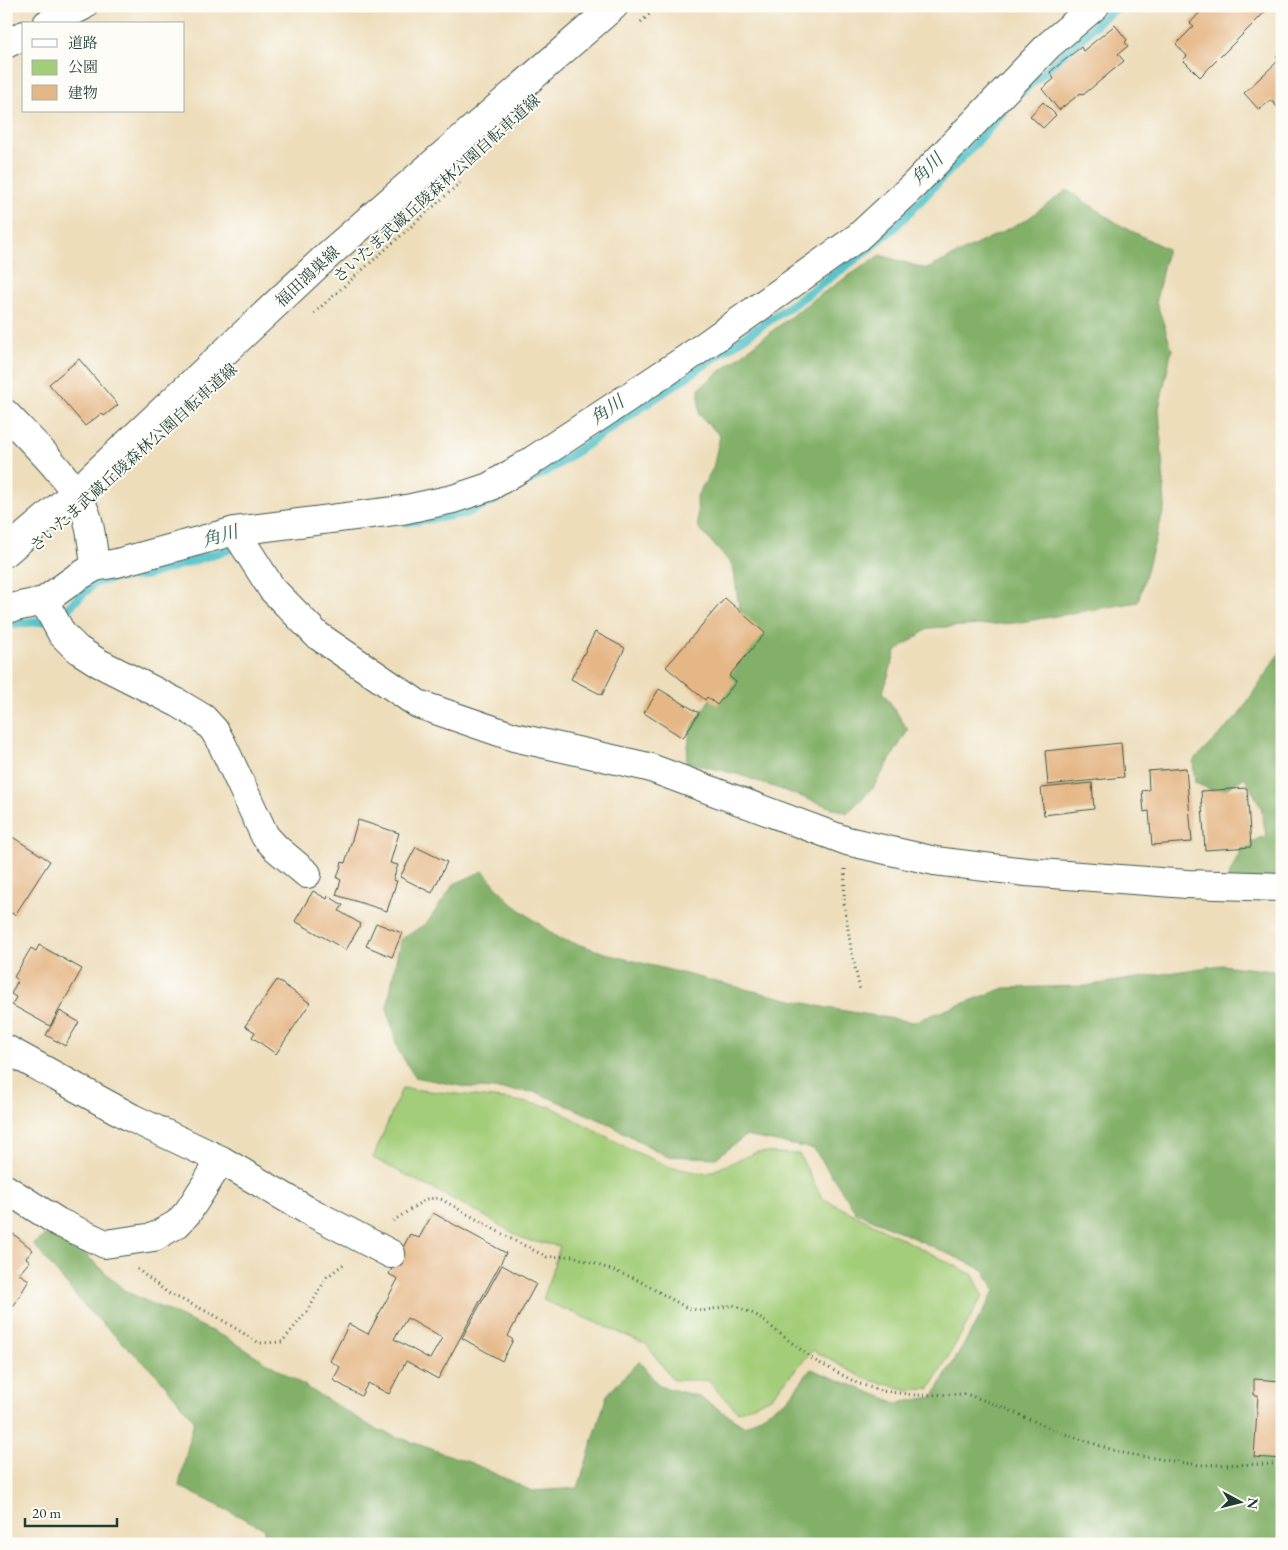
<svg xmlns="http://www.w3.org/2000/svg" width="1288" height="1550" font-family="'EB Garamond','Noto Serif JP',serif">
  <rect width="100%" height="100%" fill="#fdfcf7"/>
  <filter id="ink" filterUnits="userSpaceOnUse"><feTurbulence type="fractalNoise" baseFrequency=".02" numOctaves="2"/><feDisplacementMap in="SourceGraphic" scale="10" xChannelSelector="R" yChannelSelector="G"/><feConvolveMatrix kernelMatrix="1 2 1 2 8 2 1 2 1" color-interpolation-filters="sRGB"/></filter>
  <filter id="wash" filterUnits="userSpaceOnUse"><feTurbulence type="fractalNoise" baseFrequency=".0096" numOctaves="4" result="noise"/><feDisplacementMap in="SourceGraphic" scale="20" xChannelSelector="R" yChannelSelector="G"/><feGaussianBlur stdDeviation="1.12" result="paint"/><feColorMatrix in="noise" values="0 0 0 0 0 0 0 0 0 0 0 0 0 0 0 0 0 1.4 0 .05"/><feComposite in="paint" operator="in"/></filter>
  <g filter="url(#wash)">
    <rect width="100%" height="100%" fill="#edddbb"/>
    <polygon fill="#a4cd79" stroke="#628556" points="402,1088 511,1100 552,1107 629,1149 670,1167 706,1174 757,1152 799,1154 822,1198 973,1275 983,1295 930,1389 909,1390 865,1379 813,1350 771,1397 738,1412 707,1380 673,1380 646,1344 543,1300 560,1246 525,1240 474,1210 373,1158"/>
    <g fill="#83b069" stroke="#51764e">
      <polygon points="1067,190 1120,225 1167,249 1156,301 1172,349 1159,408 1165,506 1138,602 1015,623 929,628 896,651 883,692 908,730 873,788 847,813 740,775 686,762 690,731 741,649 741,620 733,566 698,527 697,496 713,468 720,436 699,415 699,388 811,301 880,255 927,269 1026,220"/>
      <polygon points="1282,649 1282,878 1227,879 1243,846 1266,835 1261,807 1245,777 1219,793 1195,783 1193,761 1238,716"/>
      <polygon points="483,871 510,902 558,938 618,957 745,989 827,1008 913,1022 1005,988 1085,986 1221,965 1282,972 1282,1544 263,1544 265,1529 179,1486 194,1420 157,1375 87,1309 33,1244 45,1235 76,1245 125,1291 227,1338 375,1429 474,1464 532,1491 578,1488 607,1395 639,1361 659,1386 698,1396 745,1426 788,1399 811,1369 897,1403 933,1397 995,1291 984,1270 856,1212 814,1149 745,1136 716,1158 666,1156 605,1122 536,1092 466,1087 415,1077 398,1050 387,1008 400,940 427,923 454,884"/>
    </g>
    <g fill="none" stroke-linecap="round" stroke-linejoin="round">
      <g stroke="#55c3ca" stroke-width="9">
        <polyline points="1022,92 1104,17 1119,6"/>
        <polyline points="406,522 466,513 493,501 555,466 802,298 866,251 897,225 975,144 1003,112"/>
        <polyline points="6,626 12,624 43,621 65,611 94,583 114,578 147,575 240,546"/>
      </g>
    </g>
    <g id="blocks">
      <g fill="#e5b787" fill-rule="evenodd">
        <polygon points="1206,6 1214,6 1216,8 1218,6 1271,6 1200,77 1183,60 1187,56 1176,44 1194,26 1190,23"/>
        <polygon points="1115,25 1127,40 1125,42 1128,46 1118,54 1124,61 1083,95 1081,93 1059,110 1042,89 1054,79 1050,72 1081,47 1083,51"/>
        <polygon points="1282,51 1282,112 1271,100 1259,110 1244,93 1279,60 1276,56"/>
        <polygon points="1043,102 1056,115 1043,128 1030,116"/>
        <polygon points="79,359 118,405 104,416 102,413 85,426 49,384"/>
        <polygon points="725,598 765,633 729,676 736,682 717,705 707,697 705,700 666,667"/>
        <polygon points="595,632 625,648 602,695 571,679"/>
        <polygon points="659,689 699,713 683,738 644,713"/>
        <polygon points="1121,743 1124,777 1048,785 1045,751"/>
        <polygon points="1186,768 1192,842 1152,845 1149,811 1144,812 1142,791 1149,790 1148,771"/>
        <polygon points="1092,783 1094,809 1044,815 1041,788"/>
        <polygon points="1247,788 1251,847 1205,850 1201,791"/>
        <polygon points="358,820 399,833 390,863 398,865 393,880 397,881 387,911 336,895 341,880 337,878 342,862 345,863"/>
        <polygon points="11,836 50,861 15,915 6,910 6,844"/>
        <polygon points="416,847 447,862 432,893 400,877"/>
        <polygon points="313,891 327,899 328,896 343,905 339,911 361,924 346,950 295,921"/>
        <polygon points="376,923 402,933 392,957 366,946"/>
        <polygon points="39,945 82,969 50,1026 12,1005 16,997 11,994 18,980 14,977 31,948 36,951"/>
        <polygon points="277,980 310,1003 276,1054 252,1037 255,1032 245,1026"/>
        <polygon points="60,1011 79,1022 65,1046 46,1035"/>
        <path d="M433,1213L506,1253L438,1379L406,1361L389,1394L368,1383L361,1396L333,1380L340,1367L330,1361L349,1324L368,1334L398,1279L389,1274L410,1234L419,1238ZM407,1318L442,1338L430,1359L394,1339Z"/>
        <polygon points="6,1228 33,1250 26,1258 30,1261 19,1274 29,1280 13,1307 6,1303"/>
        <polygon points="502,1265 536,1284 508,1336 513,1340 502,1361 462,1338"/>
        <polygon points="1254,1379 1282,1381 1282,1459 1254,1457 1258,1395 1254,1395"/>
      </g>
    </g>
  </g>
  <g filter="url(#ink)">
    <use href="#blocks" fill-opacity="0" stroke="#3e5548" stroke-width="1"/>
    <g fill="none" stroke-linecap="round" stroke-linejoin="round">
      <defs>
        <g id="minor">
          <polyline points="47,24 83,6"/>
          <polyline points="6,44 24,35"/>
          <path d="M6,414C32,442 76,482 87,517C92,533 93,551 95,567"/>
          <polyline points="235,531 402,510 453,499 489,487 521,468 686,359 858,237 914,185 1049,45 1095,6"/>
          <polyline points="44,601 62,634 77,649 99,663 178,703 203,718 214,730 222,744 265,836 276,848 307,874"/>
          <polyline points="6,609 44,601 76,578 95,567 117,563 235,531 272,589 317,635 418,704 514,737 648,767 847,841 935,861 1026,872 1187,884 1282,887"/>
          <polyline points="6,1049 132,1118 221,1160 307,1210 391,1254"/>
          <polyline points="6,1189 58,1222 105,1244 154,1237 177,1224 188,1212 221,1160"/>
        </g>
        <polyline id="major" points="6,552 76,492 329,254 614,6"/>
      </defs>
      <use href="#minor" stroke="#3e5548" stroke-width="30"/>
      <use href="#major" stroke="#3e5548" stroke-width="30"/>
      <g stroke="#3e5548" stroke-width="3" stroke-dasharray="1 4" stroke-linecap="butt">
        <polyline points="641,22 658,6"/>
        <polyline points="314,313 460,183"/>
        <polyline points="845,869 844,902 851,949 860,990"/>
        <polyline points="393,1221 426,1199 439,1198 513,1240 547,1257 573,1256 634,1278 687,1308 702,1311 733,1305 756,1315 814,1360 857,1383 881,1391 915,1395 966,1394 1000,1406 1056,1431 1122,1453 1198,1465 1282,1464"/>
        <polyline points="137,1269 168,1293 214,1315 259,1343 282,1342 308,1310 327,1277 345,1263"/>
      </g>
      <use href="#minor" stroke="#fff" stroke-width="28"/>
      <use href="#major" stroke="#fff" stroke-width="28"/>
    </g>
  </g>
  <g text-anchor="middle" stroke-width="4" stroke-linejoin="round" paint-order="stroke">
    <g font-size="16" fill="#1f3d34" stroke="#fdfcf7">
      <text transform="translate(436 188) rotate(-42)" y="6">さいたま武蔵丘陵森林公園自転車道線</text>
      <text transform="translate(307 276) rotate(-43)" y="6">福田鴻巣線</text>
      <text transform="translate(133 457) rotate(-42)" y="6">さいたま武蔵丘陵森林公園自転車道線</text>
    </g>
    <g font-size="18" font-style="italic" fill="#2c5e5a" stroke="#fdfcf7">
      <text transform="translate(927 169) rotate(-45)" y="6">角川</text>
      <text transform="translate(607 410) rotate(-35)" y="6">角川</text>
      <text transform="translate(220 536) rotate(-16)" y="6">角川</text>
    </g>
  </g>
  <rect width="1288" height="1550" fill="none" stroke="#fdfcf7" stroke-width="25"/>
  <rect x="22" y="22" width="162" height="90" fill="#fdfcf7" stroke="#a4b0a9"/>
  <rect x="32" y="39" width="25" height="8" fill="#ffffff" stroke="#a4b0a9"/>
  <text x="68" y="48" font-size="15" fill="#1f3d34">道路</text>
  <rect x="32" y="60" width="25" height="15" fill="#a4cd79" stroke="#a4b0a9"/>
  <text x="68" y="72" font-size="15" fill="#1f3d34">公園</text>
  <rect x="32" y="85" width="25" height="15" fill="#e5b787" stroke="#a4b0a9"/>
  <text x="68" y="98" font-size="15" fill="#1f3d34">建物</text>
  <g transform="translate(1240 1502) rotate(97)" stroke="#fdfcf7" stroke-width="4" paint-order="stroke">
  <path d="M0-4L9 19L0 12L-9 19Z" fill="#1f3d34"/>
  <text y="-8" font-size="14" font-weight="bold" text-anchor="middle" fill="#1f3d34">N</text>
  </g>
  <path d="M25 1518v8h92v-8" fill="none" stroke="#1f3d34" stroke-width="2.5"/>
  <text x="32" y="1518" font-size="15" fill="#1f3d34" stroke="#fdfcf7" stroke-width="4" paint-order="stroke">20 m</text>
</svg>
